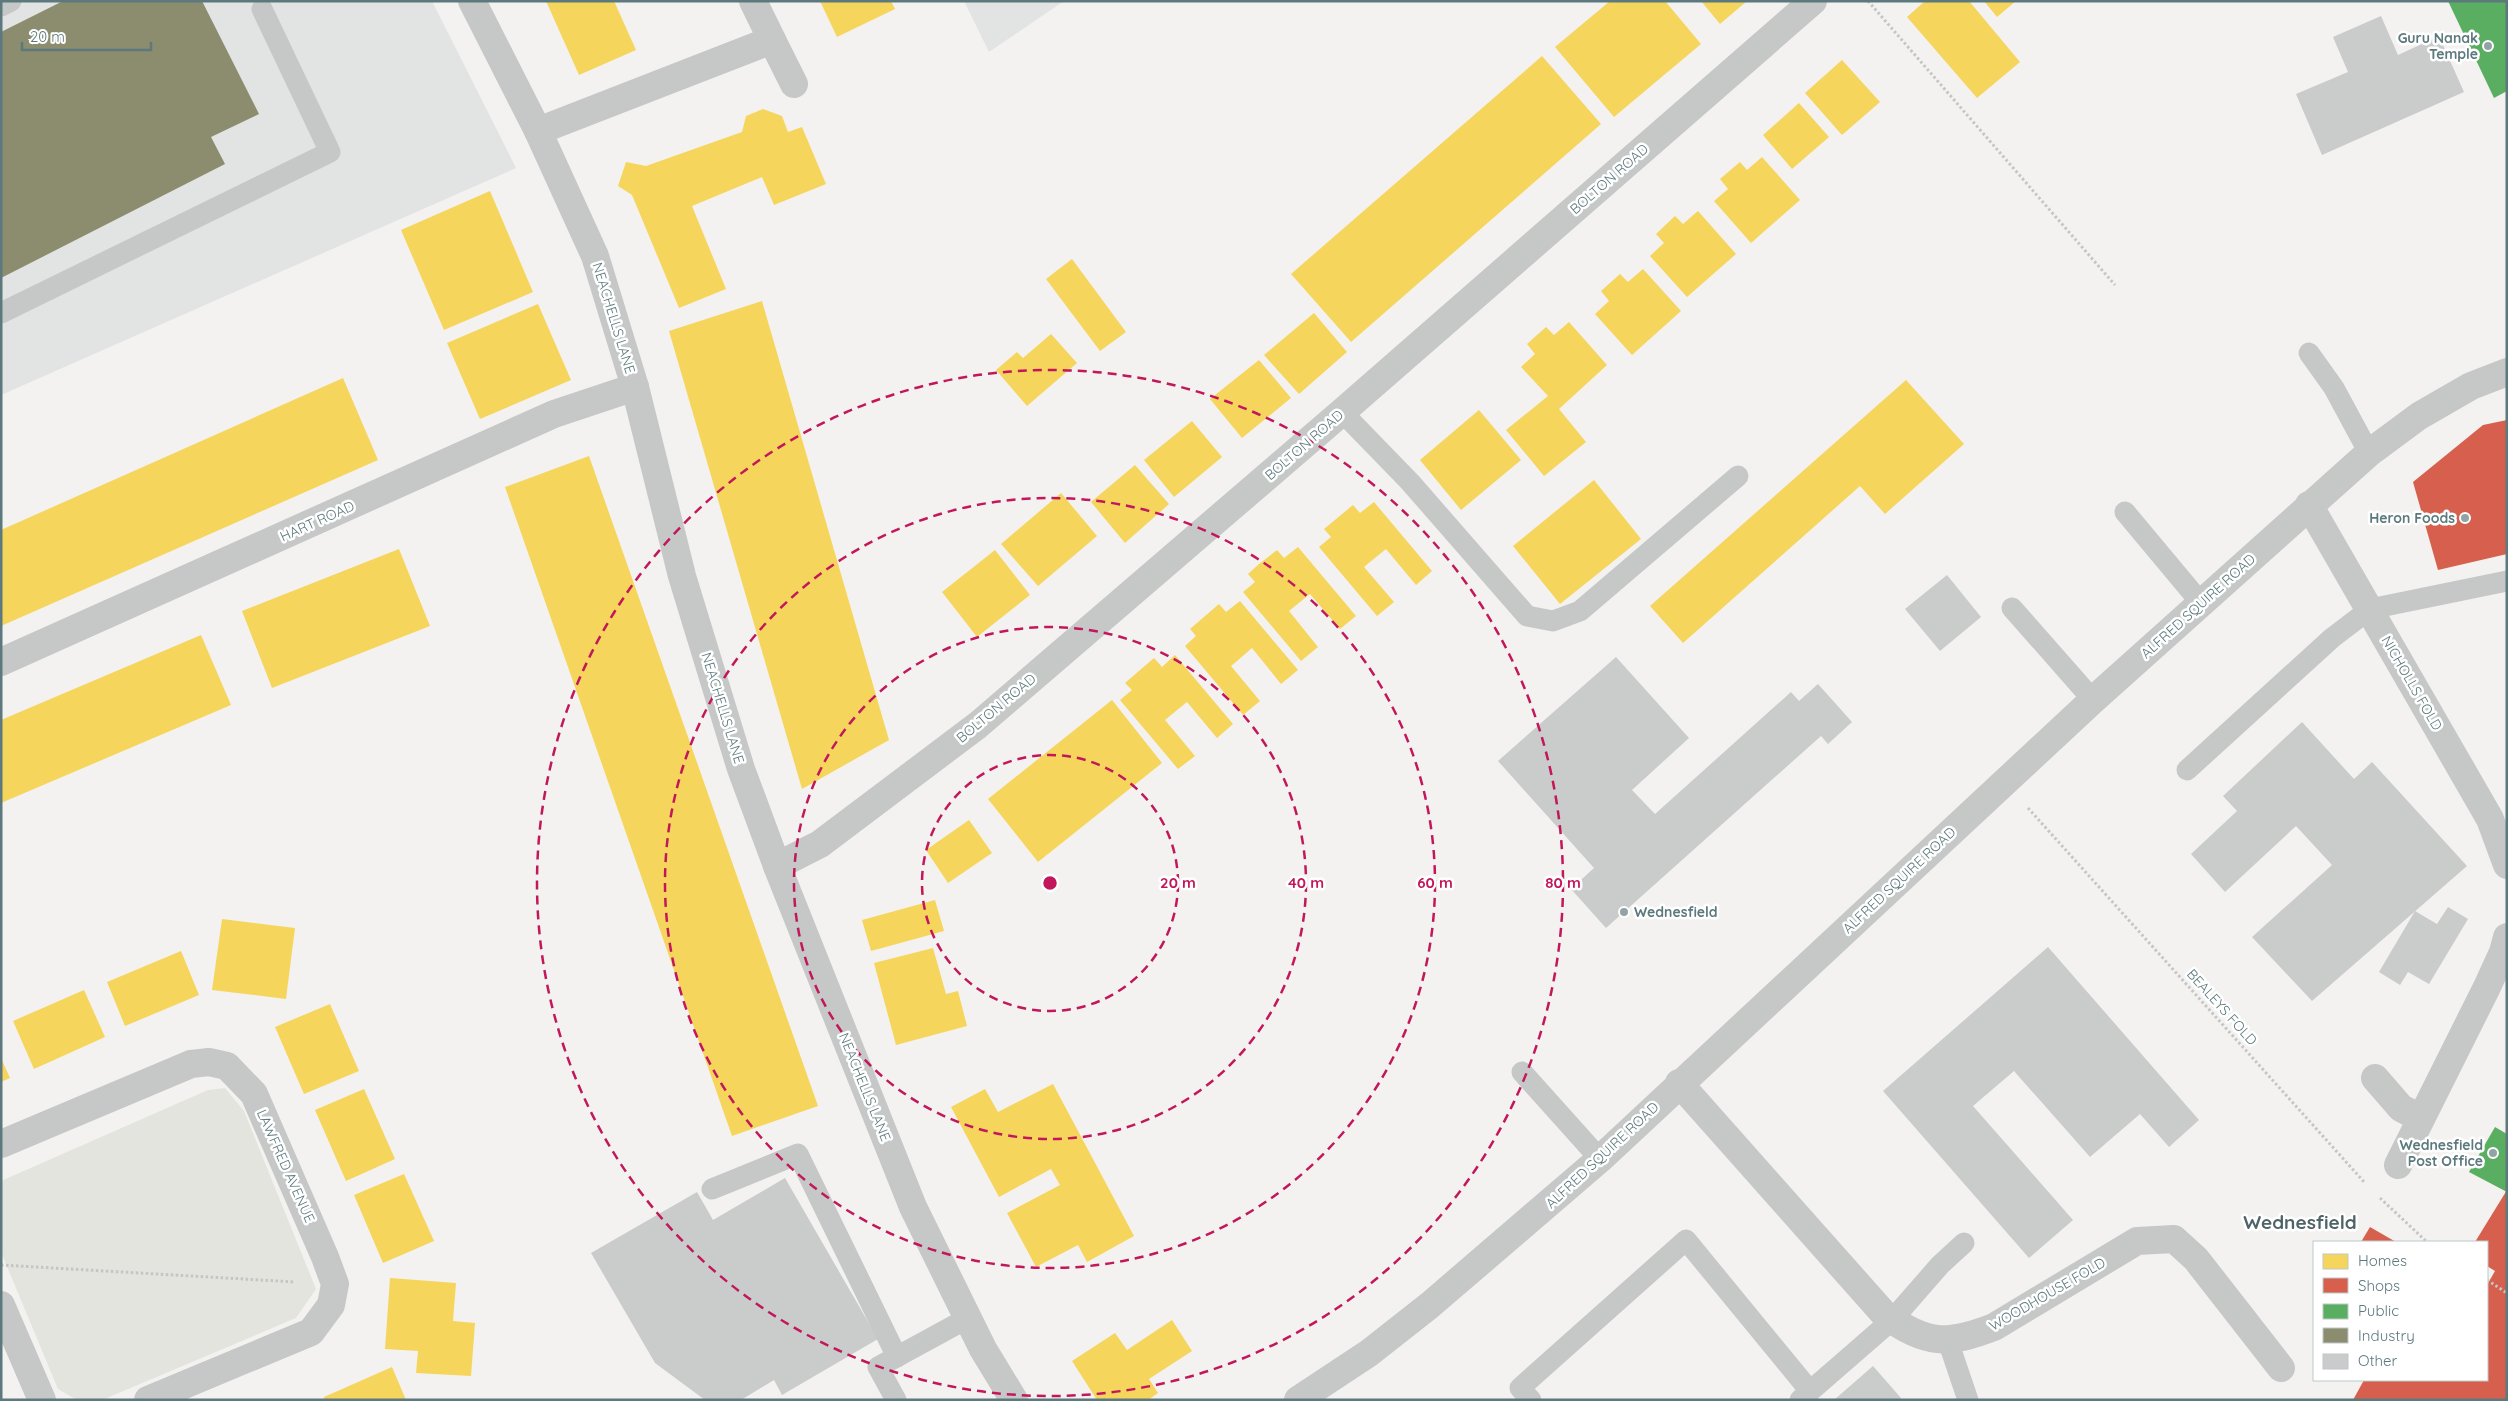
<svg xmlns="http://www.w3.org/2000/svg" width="2508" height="1401" font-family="Quicksand,sans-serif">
  <rect width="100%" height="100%" fill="#f3f2f0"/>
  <g fill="#e2e3e3">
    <polygon points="1,1 432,1 516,168 1,395"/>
    <polygon points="964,1 1064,1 989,52"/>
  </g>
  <polygon fill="#e2e4dd" points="225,1088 244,1111 316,1289 296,1318 102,1400 77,1400 58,1389 1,1252 1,1181 208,1090"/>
  <g fill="#f6d55c">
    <polygon points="546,1 614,1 636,50 579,75"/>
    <polygon points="820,1 891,1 895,9 837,37"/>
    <polygon points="1610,1 1665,1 1701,44 1614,117 1555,47"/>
    <polygon points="1701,1 1747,1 1720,24"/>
    <polygon points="1925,1 1969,1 2020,62 1977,98 1907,17"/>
    <polygon points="1984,1 2016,1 1997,17"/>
    <polygon points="1542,56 1601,124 1351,342 1291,274"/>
    <polygon points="1842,60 1880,102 1842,135 1805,93"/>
    <polygon points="1799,103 1829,137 1792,169 1763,135"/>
    <polygon points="763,109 782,116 788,132 802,127 826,184 774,205 762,177 692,206 726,289 679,308 632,195 618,186 626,162 646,166 742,132 746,116"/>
    <polygon points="1762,157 1800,200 1751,243 1714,201 1728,189 1720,179 1740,162 1747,170"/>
    <polygon points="490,191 533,292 444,330 401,230"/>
    <polygon points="1698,211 1736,254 1687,297 1650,256 1664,243 1656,234 1675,216 1683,224"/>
    <polygon points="1072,259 1126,332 1100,351 1046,279"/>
    <polygon points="1643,269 1681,311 1632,355 1595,314 1609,301 1601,291 1620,274 1628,282"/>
    <polygon points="762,301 889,740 802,789 669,331"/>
    <polygon points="538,304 571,380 480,419 447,343"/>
    <polygon points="1314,313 1347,352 1299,394 1264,355"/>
    <polygon points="1569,322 1607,365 1559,409 1586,442 1544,476 1506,430 1548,396 1521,367 1535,354 1527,344 1546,327 1554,335"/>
    <polygon points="1051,334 1077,363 1027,406 996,370 1017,352 1023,358"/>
    <polygon points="1259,360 1291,398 1242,438 1210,399"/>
    <polygon points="343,378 378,460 1,626 1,530"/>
    <polygon points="1906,380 1964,444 1885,514 1860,486 1683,643 1650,606"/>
    <polygon points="1479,410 1521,460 1461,510 1420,460"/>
    <polygon points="1192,421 1222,457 1174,497 1144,460"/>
    <polygon points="589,456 818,1106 732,1136 505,487"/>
    <polygon points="1135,465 1169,504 1125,543 1091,502"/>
    <polygon points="1594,480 1641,539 1560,604 1513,546"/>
    <polygon points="1061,493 1097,536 1038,586 1001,544"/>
    <polygon points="1374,502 1432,571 1416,585 1386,549 1370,562 1364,567 1394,602 1377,616 1319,547 1331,537 1324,529 1353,505 1360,513"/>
    <polygon points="1298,547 1356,616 1340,629 1310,594 1289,611 1318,647 1301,661 1243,592 1255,582 1248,574 1259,564 1277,550 1284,558"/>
    <polygon points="399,549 430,626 272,688 242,611"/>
    <polygon points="995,550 1030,595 977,637 942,592"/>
    <polygon points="1240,601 1298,670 1281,684 1252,648 1237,661 1231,666 1260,701 1243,715 1185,646 1196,636 1190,629 1219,604 1226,612"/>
    <polygon points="201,635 231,705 1,803 1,720"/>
    <polygon points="1175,655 1233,724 1217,738 1187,702 1171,715 1165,720 1195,756 1178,769 1120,700 1132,690 1125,683 1154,658 1162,667"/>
    <polygon points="1112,700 1162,763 1038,862 988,799"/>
    <polygon points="969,820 992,853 948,883 926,850"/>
    <polygon points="935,900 944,931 871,951 862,920"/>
    <polygon points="222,919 295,928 286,999 212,990"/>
    <polygon points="933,948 946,994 958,991 967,1026 896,1045 874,963"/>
    <polygon points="181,951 199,995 125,1026 107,982"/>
    <polygon points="84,990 105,1037 34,1069 13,1021"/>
    <polygon points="330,1004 359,1071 304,1094 275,1027"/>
    <polygon points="1,1058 10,1078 1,1082"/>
    <polygon points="1053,1084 1134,1236 1087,1262 1078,1245 1036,1267 1007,1213 1060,1185 1051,1169 999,1197 951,1107 985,1089 998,1112"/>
    <polygon points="364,1089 395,1159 346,1181 315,1110"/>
    <polygon points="404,1174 434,1241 383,1263 354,1195"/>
    <polygon points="390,1278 456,1283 453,1321 475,1323 471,1376 416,1373 418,1351 385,1349"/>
    <polygon points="1172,1320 1192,1351 1149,1379 1158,1393 1148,1400 1097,1400 1072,1361 1115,1333 1127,1350"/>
    <polygon points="392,1367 406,1400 325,1400 324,1397"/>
  </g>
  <g fill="#d6604d">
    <polygon points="2507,420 2507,554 2438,570 2413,482 2483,425"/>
    <polygon points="2507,1190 2507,1400 2353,1400 2364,1380 2487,1380 2487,1285 2495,1271 2487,1266 2487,1242 2475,1242"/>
    <polygon points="2370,1227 2396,1242 2361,1242"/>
  </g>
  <g fill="#5aae61">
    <polygon points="2448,1 2507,1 2507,91 2494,98"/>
    <polygon points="2495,1127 2507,1134 2507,1192 2469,1172"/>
  </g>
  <polygon fill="#8c8c6e" points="63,1 202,1 259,114 211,137 225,164 1,278 1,32"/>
  <g fill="#c9cccb">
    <polygon points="2381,16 2398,55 2439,36 2464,92 2322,155 2296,94 2348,72 2333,37"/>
    <polygon points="1947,575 1981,617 1940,651 1905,609"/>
    <polygon points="1616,657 1689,738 1632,790 1655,814 1791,692 1799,701 1818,684 1852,722 1828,744 1821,736 1606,928 1571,889 1594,868 1498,761"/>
    <polygon points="2302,722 2354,779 2372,762 2467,866 2312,1001 2252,937 2332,865 2296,826 2225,892 2191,854 2237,811 2223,796"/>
    <polygon points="2448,907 2468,919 2429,984 2408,972 2400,985 2379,972 2415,911 2437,924"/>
    <polygon points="2048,947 2199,1120 2169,1147 2140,1114 2090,1157 2014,1071 1973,1106 2073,1220 2029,1258 1883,1091"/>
    <polygon points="785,1178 878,1339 782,1395 774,1380 741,1400 705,1400 655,1363 591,1253 697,1192 713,1220"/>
    <polygon points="1873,1366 1901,1398 1899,1400 1834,1400"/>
  </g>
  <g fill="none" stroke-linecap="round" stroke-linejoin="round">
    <g stroke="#c4c6c6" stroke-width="3" stroke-dasharray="2.5 2.5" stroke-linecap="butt">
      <polyline points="1868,1 2115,285"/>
      <polyline points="2028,808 2365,1183"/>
      <polyline points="2380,1198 2427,1242"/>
      <polyline points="1,1265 295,1282"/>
      <polyline points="2487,1280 2507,1293"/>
    </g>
    <g stroke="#c6c8c8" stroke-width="21">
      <polyline points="1,6 11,1"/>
      <polyline points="1,313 330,152 262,9"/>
      <polyline points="2309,353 2334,388 2369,453"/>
      <polyline points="1342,412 1410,482 1527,616 1553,621 1580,611 1738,476"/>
      <polyline points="2125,512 2201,603"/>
      <polyline points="2012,608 2093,700"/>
      <polyline points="2187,770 2332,638 2370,609 2507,581"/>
      <polyline points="1522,1072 1600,1159"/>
      <polyline points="712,1189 798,1154 897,1357"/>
      <polyline points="1948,1341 1968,1400"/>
      <polyline points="896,1400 878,1367 968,1318"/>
      <polyline points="1531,1400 1520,1388 1686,1240 1810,1391"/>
      <polyline points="1800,1400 1892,1320 1940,1265 1964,1243"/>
    </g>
    <g stroke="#c6c8c8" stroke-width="28">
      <polyline points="772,40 794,84"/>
      <polyline points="538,131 772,40 753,1"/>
      <polyline points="2309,505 2490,819 2507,865"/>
      <polyline points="1,662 554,414 635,387"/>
      <polyline points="777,866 820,844 978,725 1342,412 1813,1"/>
      <polyline points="2375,1078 2401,1108 2420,1118"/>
      <path d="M1679,1083L1885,1315C1927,1345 1947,1345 1994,1327L2137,1241L2174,1239L2196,1259L2281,1368"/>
      <polyline points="1,1144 191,1064 209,1062 227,1066 254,1094 325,1257 335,1284 331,1305 311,1332 148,1400"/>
      <polyline points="2398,1165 2487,987 2503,952 2507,937"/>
      <polyline points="1,1305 42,1400"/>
    </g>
    <g stroke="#c6c8c8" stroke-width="28">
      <polyline points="472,1 538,131 595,256 635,387 682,576 741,769 777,866 913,1207 983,1349 1014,1400"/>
      <polyline points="1298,1400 1369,1353 1430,1305 1600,1159 2093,700 2369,453 2419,416 2471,386 2507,372"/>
    </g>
  </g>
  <g fill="none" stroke="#c2185b" stroke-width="2.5" stroke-dasharray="9 6">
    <circle cx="1050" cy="883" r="128"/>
    <circle cx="1050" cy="883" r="256"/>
    <circle cx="1050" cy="883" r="385"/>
    <circle cx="1050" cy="883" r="513"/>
  </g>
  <g fill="#91a3a5" stroke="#fff" stroke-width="2">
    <circle cx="2488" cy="46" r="5"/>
    <circle cx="2465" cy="518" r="5"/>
    <circle cx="1624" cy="912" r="5"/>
    <circle cx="2493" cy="1153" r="5"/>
  </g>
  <g text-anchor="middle" stroke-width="5" stroke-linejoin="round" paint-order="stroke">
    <g font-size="14" font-weight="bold" fill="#5c797d" stroke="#fff" text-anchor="end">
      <text x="2478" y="43">Guru Nanak<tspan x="2478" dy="16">Temple</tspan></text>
      <text x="2455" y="523">Heron Foods</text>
      <text x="1634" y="917" text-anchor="start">Wednesfield</text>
      <text x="2483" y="1150">Wednesfield<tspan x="2483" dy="16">Post Office</tspan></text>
    </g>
    <g font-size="14" fill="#5c797d" stroke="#fff">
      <text transform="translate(1609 179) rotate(-41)" y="5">BOLTON ROAD</text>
      <text transform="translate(614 318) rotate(73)" y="5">NEACHELLS LANE</text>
      <text transform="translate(1304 445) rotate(-41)" y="5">BOLTON ROAD</text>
      <text transform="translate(317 521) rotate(-24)" y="5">HART ROAD</text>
      <text transform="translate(2198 606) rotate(-42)" y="5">ALFRED SQUIRE ROAD</text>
      <text transform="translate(2412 683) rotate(60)" y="5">NICHOLLS FOLD</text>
      <text transform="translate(723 708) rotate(73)" y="5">NEACHELLS LANE</text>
      <text transform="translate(996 708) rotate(-40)" y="5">BOLTON ROAD</text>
      <text transform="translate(1899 880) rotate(-43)" y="5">ALFRED SQUIRE ROAD</text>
      <text transform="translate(2222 1007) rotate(48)" y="5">BEALEYS FOLD</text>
      <text transform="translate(865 1087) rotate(68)" y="5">NEACHELLS LANE</text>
      <text transform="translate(1602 1155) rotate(-43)" y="5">ALFRED SQUIRE ROAD</text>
      <text transform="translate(286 1166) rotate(66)" y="5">LAWFRED AVENUE</text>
      <text transform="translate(2047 1294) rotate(-30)" y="5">WOODHOUSE FOLD</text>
    </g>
    <g font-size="19" font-weight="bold" fill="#4f6467" stroke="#fff">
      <text x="2300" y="1229">Wednesfield</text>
    </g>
  </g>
  <circle cx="1050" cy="883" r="8" fill="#c2185b" stroke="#fff" stroke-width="2.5"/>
  <g font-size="15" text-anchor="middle" font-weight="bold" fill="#c2185b" stroke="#fff" stroke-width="5" stroke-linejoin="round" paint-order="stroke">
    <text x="1178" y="888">20 m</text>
    <text x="1306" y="888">40 m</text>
    <text x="1435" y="888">60 m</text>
    <text x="1563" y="888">80 m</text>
  </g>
  <rect width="2508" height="1401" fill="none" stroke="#5c797d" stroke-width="5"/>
  <rect x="2313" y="1241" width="175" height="140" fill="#ffffff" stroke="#bec9cb"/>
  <rect x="2323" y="1254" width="25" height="15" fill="#f6d55c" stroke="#bec9cb"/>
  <text x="2358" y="1266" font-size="15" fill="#5c797d">Homes</text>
  <rect x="2323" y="1278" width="25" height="15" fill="#d6604d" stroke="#bec9cb"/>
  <text x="2358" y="1291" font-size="15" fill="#5c797d">Shops</text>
  <rect x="2323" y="1304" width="25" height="15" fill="#5aae61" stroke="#bec9cb"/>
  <text x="2358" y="1316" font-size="15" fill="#5c797d">Public</text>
  <rect x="2323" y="1328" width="25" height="15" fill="#8c8c6e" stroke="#bec9cb"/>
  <text x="2358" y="1341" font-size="15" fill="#5c797d">Industry</text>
  <rect x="2323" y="1354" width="25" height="15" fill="#c9cccb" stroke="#bec9cb"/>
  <text x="2358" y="1366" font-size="15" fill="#5c797d">Other</text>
  <path d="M22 42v8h129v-8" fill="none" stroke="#5c797d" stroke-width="2.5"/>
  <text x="30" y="42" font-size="15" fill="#5c797d" stroke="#ffffff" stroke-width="4" paint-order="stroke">20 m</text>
</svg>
